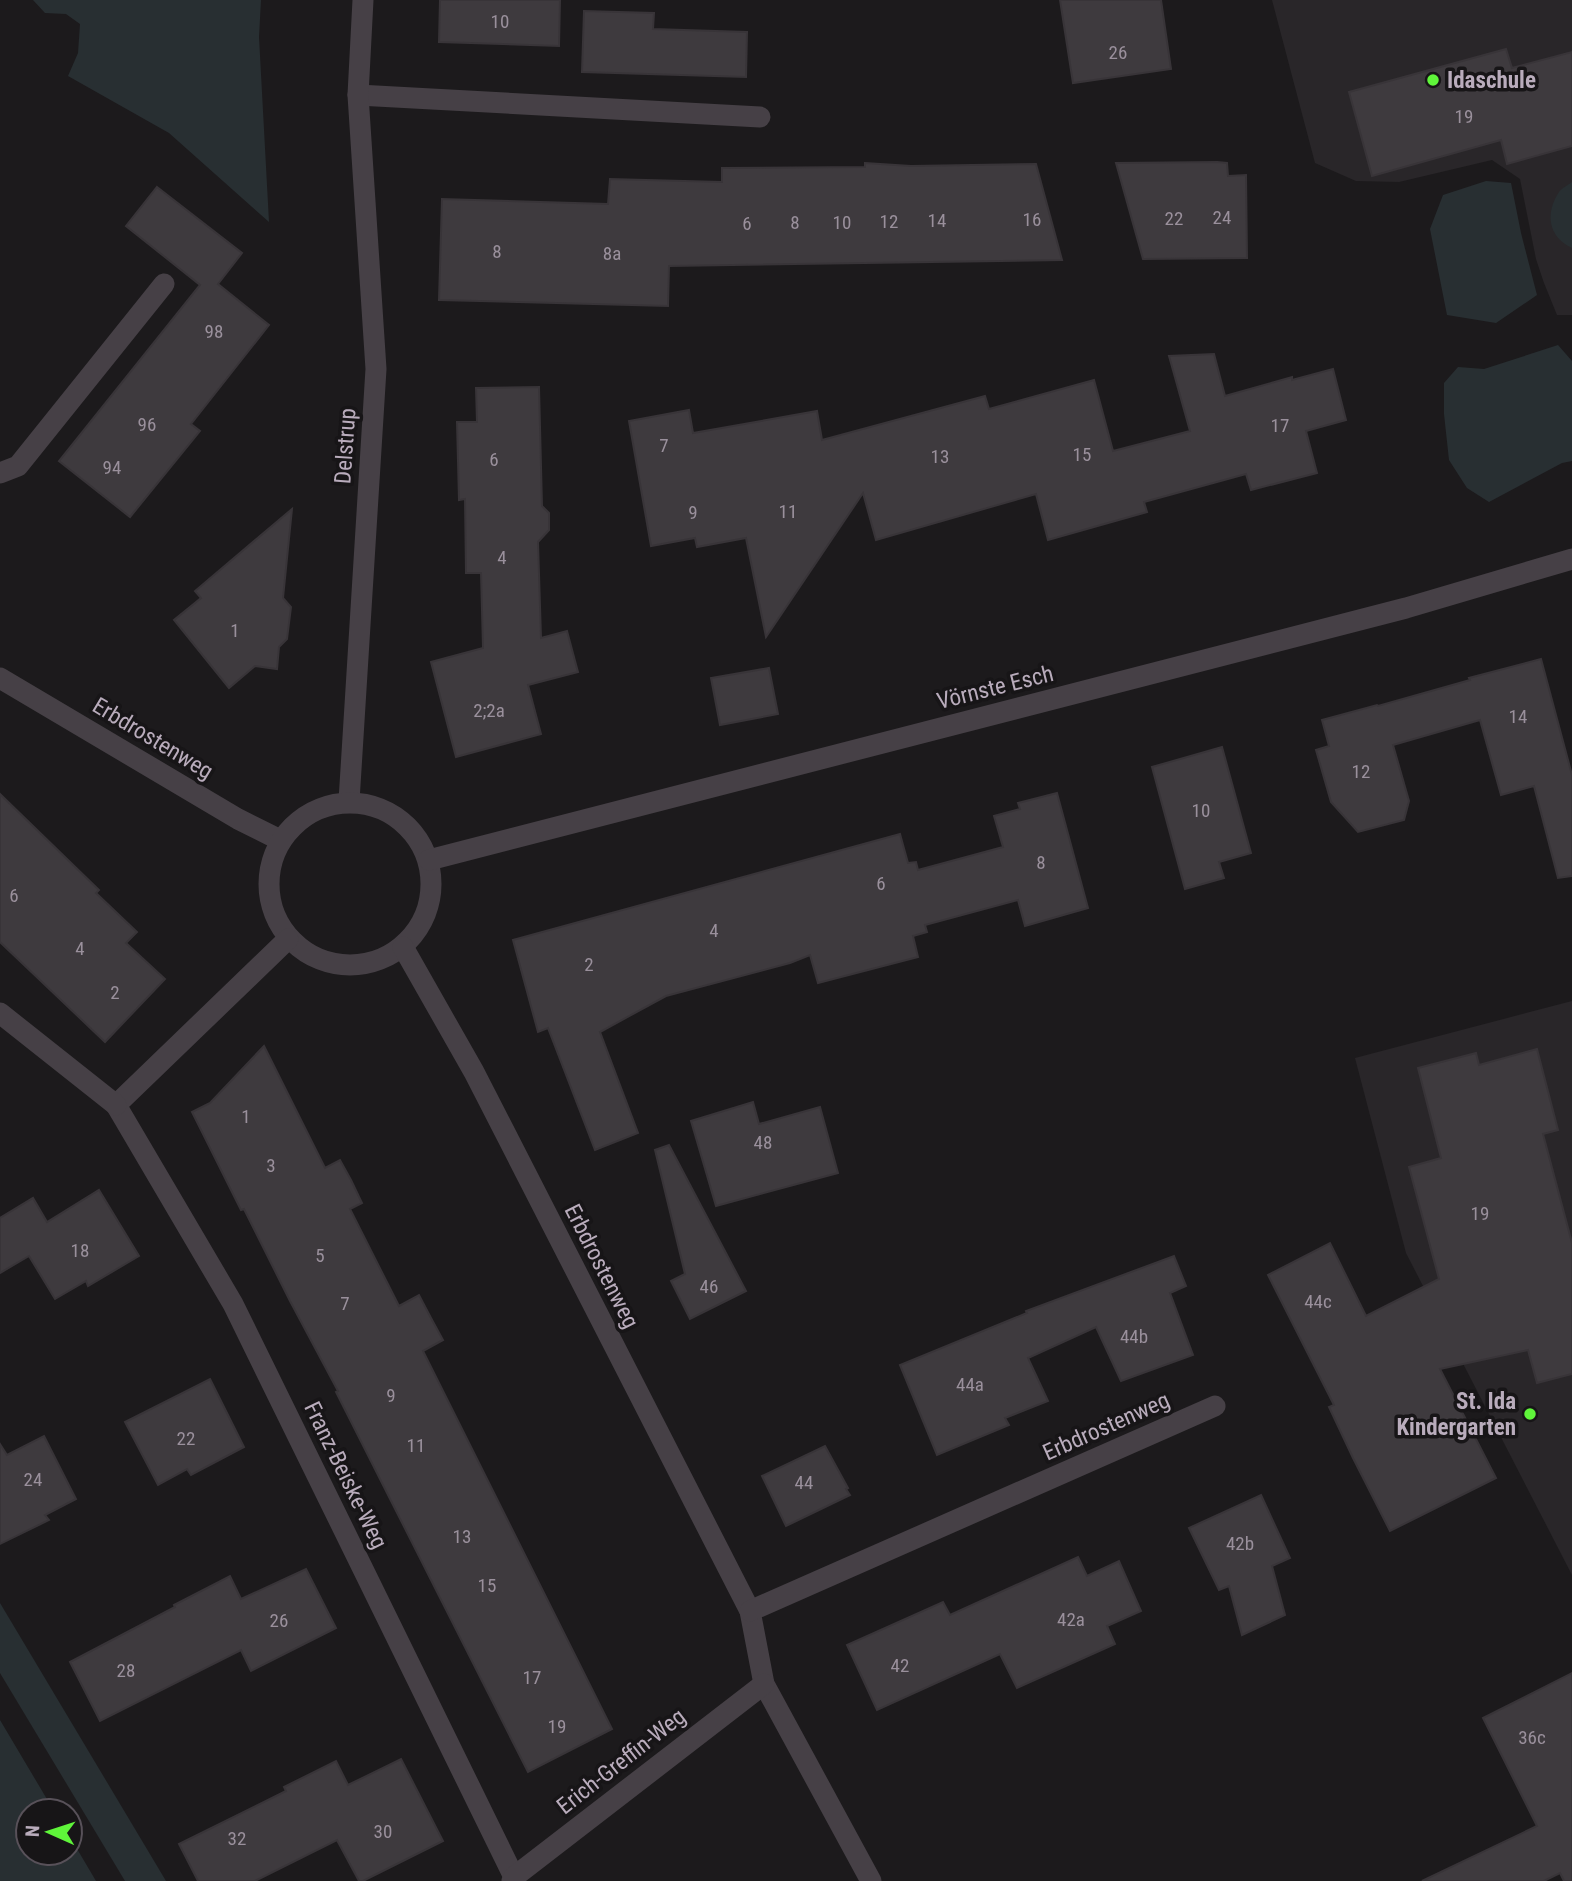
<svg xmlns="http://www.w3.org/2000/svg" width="1572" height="1881" font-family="'Roboto Condensed',sans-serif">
  <rect width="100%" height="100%" fill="#1c1a1c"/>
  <g fill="#292629">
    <polygon points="1272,0 1572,0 1572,315 1557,315 1544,283 1536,259 1520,179 1492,160 1399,182 1356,181 1315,163"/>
    <polygon points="1572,1001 1572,1575 1406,1253 1355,1058"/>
  </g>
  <g fill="#282f32">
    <polygon points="33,0 261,0 259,37 269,222 169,133 68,76 78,53 80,24 66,14 45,13"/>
    <polygon points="1486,181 1511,183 1521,233 1537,295 1496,323 1447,315 1430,229 1443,195"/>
    <path d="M1572,182V248C1548,237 1545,213 1559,192C1562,188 1568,185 1572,182Z"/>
    <polygon points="1558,345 1572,361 1572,461 1562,463 1489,502 1467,488 1449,460 1444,414 1444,383 1458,367 1484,369"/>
    <polygon points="0,1603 166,1881 125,1881 0,1673"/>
    <polygon points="0,1720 54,1811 28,1811 28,1853 70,1853 70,1837 96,1881 0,1881"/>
  </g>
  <g fill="#3e3a3e" stroke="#383438" stroke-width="2">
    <polygon points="440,0 560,0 559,46 439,42"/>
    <polygon points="1060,0 1161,0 1171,69 1073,83"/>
    <polygon points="584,11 654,13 653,29 747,32 746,77 582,72"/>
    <polygon points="1506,49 1512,68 1572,52 1572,146 1507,164 1501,140 1372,176 1349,92"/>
    <polygon points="1217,162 1227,163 1228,176 1246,175 1247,258 1143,259 1116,163"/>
    <polygon points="865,163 911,166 1036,164 1062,260 669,266 668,306 439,300 442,199 608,204 610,179 722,182 722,168 865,167"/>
    <polygon points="157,187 242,253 218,284 269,325 191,424 200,431 130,517 59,461 200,285 126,226"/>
    <polygon points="1214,354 1225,396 1292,377 1292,380 1333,369 1346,420 1306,431 1317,473 1251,490 1246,474 1144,502 1147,512 1048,540 1036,494 876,540 863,493 766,637 746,538 697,547 695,538 651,546 629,421 689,410 693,433 817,411 822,440 985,396 989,409 1094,380 1113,451 1190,431 1169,356"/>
    <polygon points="539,387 542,506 549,513 549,530 538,542 541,638 567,631 578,672 528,685 541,734 456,757 431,662 483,648 481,573 466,573 465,499 459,500 457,422 477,422 476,388"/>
    <polygon points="292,509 283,598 291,607 287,639 279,647 277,669 255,666 229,688 174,620 201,598 195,591"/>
    <polygon points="1541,659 1572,775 1572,876 1558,878 1534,786 1501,795 1480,720 1393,745 1409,801 1404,820 1358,832 1331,802 1316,750 1329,746 1322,720 1377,705 1378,706 1470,680 1469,678"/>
    <polygon points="769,668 778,714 720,725 711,678"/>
    <polygon points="1222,747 1251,853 1219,862 1224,878 1185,889 1152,767"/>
    <polygon points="1057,793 1088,908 1025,926 1018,900 925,925 927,932 913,936 918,957 818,983 810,955 790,963 666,996 600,1032 638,1133 595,1150 548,1028 538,1032 513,940 900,834 908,863 916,862 918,870 1003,847 994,816 1020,809 1018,803"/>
    <polygon points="0,794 99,890 96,893 137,932 126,943 165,979 105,1042 0,942"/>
    <polygon points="264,1046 325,1168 340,1160 351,1180 362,1203 350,1209 399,1306 419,1295 431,1318 443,1340 423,1351 612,1729 528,1772 336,1392 338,1391 290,1301 244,1209 241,1210 192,1112 210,1103"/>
    <polygon points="1537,1049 1558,1130 1543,1134 1572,1243 1572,1374 1537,1383 1528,1350 1440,1369 1496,1478 1390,1531 1353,1458 1329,1407 1334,1405 1268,1275 1330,1243 1366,1316 1439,1279 1409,1167 1441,1158 1418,1068 1476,1053 1479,1065"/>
    <polygon points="753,1102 759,1124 820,1107 838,1173 716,1206 691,1121"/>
    <polygon points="669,1145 746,1291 690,1319 671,1281 685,1274 655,1150"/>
    <polygon points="99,1190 139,1256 88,1286 86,1281 55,1299 29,1256 0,1273 0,1218 33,1198 47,1222"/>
    <polygon points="1174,1256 1186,1286 1170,1293 1193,1355 1121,1381 1096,1327 1028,1358 1048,1401 1005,1418 1009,1425 937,1455 900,1365 1027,1313 1026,1311"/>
    <polygon points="210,1379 244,1447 191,1475 187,1469 158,1485 125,1422"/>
    <polygon points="44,1436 76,1499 45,1515 49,1520 0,1544 0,1444 7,1455"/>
    <polygon points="825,1446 848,1488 846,1489 850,1495 786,1526 762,1476"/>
    <polygon points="1261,1495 1290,1558 1272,1566 1285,1615 1242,1635 1229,1586 1219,1590 1189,1528"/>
    <polygon points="1078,1557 1087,1576 1119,1561 1141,1611 1107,1626 1115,1644 1017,1688 1000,1654 877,1710 847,1645 943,1602 950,1615"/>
    <polygon points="306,1569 336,1628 251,1671 241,1650 100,1721 70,1662 175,1607 174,1605 230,1576 241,1599"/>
    <polygon points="1572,1673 1572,1881 1564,1881 1560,1873 1544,1881 1422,1881 1537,1826 1483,1718"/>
    <polygon points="401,1759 443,1841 363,1881 359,1881 337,1840 255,1881 198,1881 179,1844 286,1791 284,1787 336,1761 348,1785"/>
  </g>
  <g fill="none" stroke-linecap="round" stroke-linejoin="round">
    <polyline stroke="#464046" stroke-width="21" points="0,473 18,466 164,284"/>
    <g stroke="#464046" stroke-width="21">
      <polyline points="358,95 760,117"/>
      <polyline points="0,678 238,819 280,840"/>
      <polyline points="349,801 376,369 358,95 363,0"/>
      <circle cx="350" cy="884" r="81"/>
      <polyline points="429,860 1406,608 1572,559"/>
      <polyline points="288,939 116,1105 233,1304 514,1877"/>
      <polyline points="403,947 474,1072 750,1611 764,1684 871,1881"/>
      <polyline points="0,1013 116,1105"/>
      <polyline points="750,1611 1215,1406"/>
      <polyline points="512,1881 514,1877 764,1684"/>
    </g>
  </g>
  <g fill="#5ff53a" stroke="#171517" stroke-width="2.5">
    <circle cx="1433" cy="80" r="7"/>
    <circle cx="1530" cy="1414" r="7"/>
  </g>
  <g text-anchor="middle" stroke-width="7" stroke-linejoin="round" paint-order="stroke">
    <g font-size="19" fill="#9a909c">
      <text x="500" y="28">10</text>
      <text x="1118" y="59">26</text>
      <text x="1464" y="123">19</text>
      <text x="1222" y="224">24</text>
      <text x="1174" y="225">22</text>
      <text x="1032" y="226">16</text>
      <text x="937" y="227">14</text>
      <text x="889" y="228">12</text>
      <text x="795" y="229">8</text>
      <text x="842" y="229">10</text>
      <text x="747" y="230">6</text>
      <text x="497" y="258">8</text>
      <text x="612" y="260">8a</text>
      <text x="214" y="338">98</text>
      <text x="147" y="431">96</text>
      <text x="1280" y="432">17</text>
      <text x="664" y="452">7</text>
      <text x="1082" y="461">15</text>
      <text x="940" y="463">13</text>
      <text x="494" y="466">6</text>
      <text x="112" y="474">94</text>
      <text x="788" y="518">11</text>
      <text x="693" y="519">9</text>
      <text x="502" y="564">4</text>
      <text x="235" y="637">1</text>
      <text x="489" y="717">2;2a</text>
      <text x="1518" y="723">14</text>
      <text x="1361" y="778">12</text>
      <text x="1201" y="817">10</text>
      <text x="1041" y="869">8</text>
      <text x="881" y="890">6</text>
      <text x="14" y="902">6</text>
      <text x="714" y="937">4</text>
      <text x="80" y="955">4</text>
      <text x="589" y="971">2</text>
      <text x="115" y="999">2</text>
      <text x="246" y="1123">1</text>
      <text x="763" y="1149">48</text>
      <text x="271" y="1172">3</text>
      <text x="1480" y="1220">19</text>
      <text x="80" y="1257">18</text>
      <text x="320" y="1262">5</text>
      <text x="709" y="1293">46</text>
      <text x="1318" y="1308">44c</text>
      <text x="345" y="1310">7</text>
      <text x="1134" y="1343">44b</text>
      <text x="970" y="1391">44a</text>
      <text x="391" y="1402">9</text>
      <text x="186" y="1445">22</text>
      <text x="416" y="1452">11</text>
      <text x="33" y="1486">24</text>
      <text x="804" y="1489">44</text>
      <text x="462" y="1543">13</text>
      <text x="1240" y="1550">42b</text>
      <text x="487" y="1592">15</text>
      <text x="1071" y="1626">42a</text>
      <text x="279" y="1627">26</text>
      <text x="900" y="1672">42</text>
      <text x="126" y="1677">28</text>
      <text x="532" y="1684">17</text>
      <text x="557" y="1733">19</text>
      <text x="1532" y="1744">36c</text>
      <text x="383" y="1838">30</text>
      <text x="237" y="1845">32</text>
    </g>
    <g font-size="23" font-weight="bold" fill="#b9acbc" stroke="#171517" text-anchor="start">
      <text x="1447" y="88">Idaschule</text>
      <text x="1516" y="1409" text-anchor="end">St. Ida<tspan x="1516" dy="26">Kindergarten</tspan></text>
    </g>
    <g font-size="23" fill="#b9acbc" stroke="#171517">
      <text transform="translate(345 446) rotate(-86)" y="8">Delstrup</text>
      <text transform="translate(995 687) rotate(-14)" y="8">Vörnste Esch</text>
      <text transform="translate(153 738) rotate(31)" y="8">Erbdrostenweg</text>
      <text transform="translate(602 1266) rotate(63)" y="8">Erbdrostenweg</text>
      <text transform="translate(1106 1426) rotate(-24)" y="8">Erbdrostenweg</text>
      <text transform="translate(346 1475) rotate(64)" y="8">Franz-Beiske-Weg</text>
      <text transform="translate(621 1761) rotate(-38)" y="8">Erich-Greffin-Weg</text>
    </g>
  </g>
  <g transform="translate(49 1832) rotate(273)"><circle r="33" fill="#171517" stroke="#585159" stroke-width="2"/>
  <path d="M0-5L12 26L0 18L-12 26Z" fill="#5ff53a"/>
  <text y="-10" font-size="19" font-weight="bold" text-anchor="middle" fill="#b9acbc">N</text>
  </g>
</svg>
